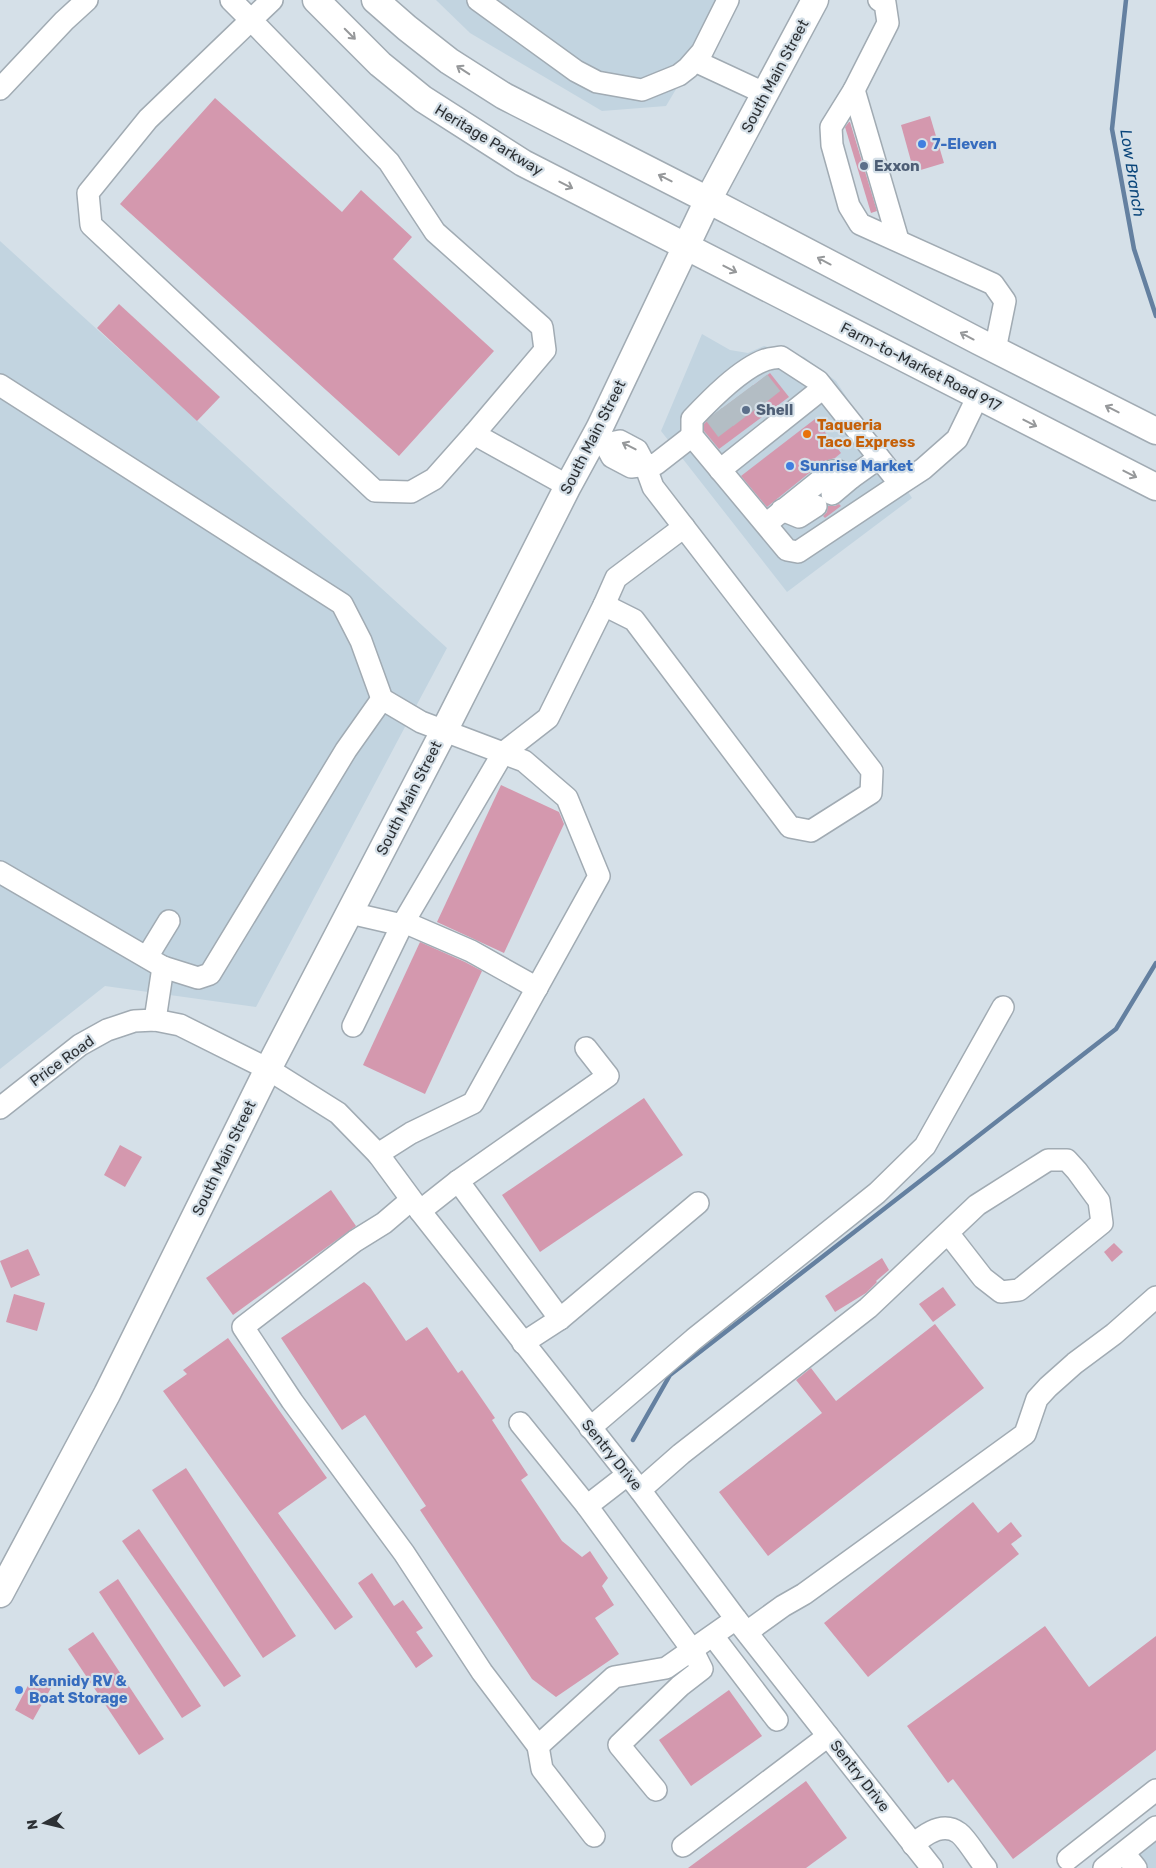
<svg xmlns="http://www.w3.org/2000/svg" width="1156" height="1868" font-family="Rubik,sans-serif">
  <rect width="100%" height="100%" fill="#d5e0e8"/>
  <g fill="#c2d4e0">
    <polygon points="436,0 729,0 666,106 602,111 470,33"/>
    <polygon points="0,241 447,648 256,1007 105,986 0,1069"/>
    <polygon points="702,334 730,350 748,353 764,346 804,357 836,381 912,498 787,592 661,431"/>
    <polygon points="1156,1830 1156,1868 1104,1868"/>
  </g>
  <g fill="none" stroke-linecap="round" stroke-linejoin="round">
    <g stroke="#6480a0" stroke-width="4.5">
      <polyline points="1126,0 1112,129 1134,249 1156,316"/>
      <polyline points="633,1440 670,1375 1116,1029 1156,963"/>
    </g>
  </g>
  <g fill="#d498ae">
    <polygon points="215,98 342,212 361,190 412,237 393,259 494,351 399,456 120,204"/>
    <polygon points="930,116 944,163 914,172 901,125"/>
    <polygon points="849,122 850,122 877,211 871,213 845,127"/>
    <polygon points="119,304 220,397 197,421 97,328"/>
    <polygon points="770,373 789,397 719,449 704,431 704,424 712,416"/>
    <polygon points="815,419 841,453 835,458 824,461 767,507 741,476"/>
    <polygon points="839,504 841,506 825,518 823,516 827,512 828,506 835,506"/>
    <polygon points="501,785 559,812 564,824 504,953 437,922"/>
    <polygon points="420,942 465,962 482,971 425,1094 363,1065"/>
    <polygon points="644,1098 683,1155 540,1252 502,1195"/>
    <polygon points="120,1145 142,1157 125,1187 104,1175"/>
    <polygon points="331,1190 356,1226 233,1315 206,1278"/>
    <polygon points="1114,1243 1123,1252 1112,1262 1104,1252"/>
    <polygon points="28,1249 40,1275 11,1288 0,1261"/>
    <polygon points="882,1258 889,1270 876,1281 877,1282 866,1293 835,1312 825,1296"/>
    <polygon points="364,1282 370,1287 406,1341 427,1327 458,1373 462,1370 495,1418 492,1420 528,1475 521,1480 562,1541 582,1557 590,1551 608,1578 602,1586 614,1605 595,1618 619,1654 556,1697 532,1679 420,1510 426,1506 365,1415 342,1430 281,1338"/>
    <polygon points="943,1287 956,1305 933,1322 919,1304"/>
    <polygon points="14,1294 45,1303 37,1331 6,1322"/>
    <polygon points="935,1324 984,1388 768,1556 719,1492 822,1413 796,1380 811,1368 836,1401"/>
    <polygon points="228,1338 327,1478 278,1513 353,1617 335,1630 163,1391 187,1374 183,1370"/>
    <polygon points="186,1468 296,1636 263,1658 152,1490"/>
    <polygon points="973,1502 998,1533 1011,1522 1022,1536 1011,1544 1019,1554 868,1677 824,1623"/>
    <polygon points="139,1529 241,1676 224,1687 122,1541"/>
    <polygon points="372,1573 394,1606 403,1600 423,1628 416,1632 433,1656 416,1668 358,1583"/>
    <polygon points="118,1579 201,1706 182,1718 99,1592"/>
    <polygon points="1045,1626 1089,1687 1156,1636 1156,1750 1013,1859 953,1779 948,1783 907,1726"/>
    <polygon points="93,1632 164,1739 139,1755 68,1649"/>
    <polygon points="32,1678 51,1688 33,1720 15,1710"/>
    <polygon points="729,1690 762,1736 691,1786 659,1740"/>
    <polygon points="806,1781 847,1838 806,1868 688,1868"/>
  </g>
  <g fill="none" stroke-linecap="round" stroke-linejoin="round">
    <g stroke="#b3bdc4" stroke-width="21" stroke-dasharray="21 11" stroke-linecap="butt">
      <polyline points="759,381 778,405"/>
      <polyline points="745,391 764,416"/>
      <polyline points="729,403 748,428"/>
      <polyline points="714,414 733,439"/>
    </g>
    <defs>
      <g id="minor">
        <polyline points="231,0 251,20 148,119 88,193 91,225 375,491 411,492 434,479 474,434"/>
        <polyline points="272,0 251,20 389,162 435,232 542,327 545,350 474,434 568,486"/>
        <polyline points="478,0 576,71 597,82 642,90 679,75 688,68 702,52 728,0"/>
        <polyline points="879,0 885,3 888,23 854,90 831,127 832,145 849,206 860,224 993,284 1005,301 995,350"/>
        <polyline points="695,61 766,94"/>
        <polyline points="0,89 64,21 87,0"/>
        <polyline points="854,90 898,240"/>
        <polyline points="0,385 342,604 361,641 382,699 421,722 524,761 567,798 599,876 473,1103 411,1133 378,1154"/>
        <polyline points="605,444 612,457 631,467 656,464 692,436"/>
        <polyline points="720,470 823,388"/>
        <path d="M900,484L798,552L787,550L692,436V419C710,400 740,369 765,360C770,358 776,358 781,357L818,381L900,484L923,469L957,439L978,396"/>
        <polyline points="832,494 851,478"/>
        <polyline points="782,510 799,517 816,506"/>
        <polyline points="766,524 832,471 839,471 851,478 879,458"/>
        <polyline points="604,605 616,578 684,527"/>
        <polyline points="0,872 163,967 198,978 210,974 346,750 382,699"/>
        <polyline points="350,913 402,925 503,753 548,718 604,605 634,620 790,827 811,831 871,793 872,771 653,487 645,465 637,450 620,441 605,444 593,439"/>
        <polyline points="404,922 471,951 537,988"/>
        <polyline points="147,957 169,921"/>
        <polyline points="155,1020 163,967"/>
        <polyline points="353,1026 402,925"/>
        <polyline points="0,1108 80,1045 107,1030 134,1021 155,1020 180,1025 268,1069 338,1113 378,1154 420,1211 640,1490 736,1619 932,1868"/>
        <polyline points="458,1181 560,1319"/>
        <polyline points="411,1200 384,1223 355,1241 243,1327 292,1401 404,1553 482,1672 538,1746 614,1677 666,1668 736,1619"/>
        <polyline points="420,1211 458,1181 608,1076 586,1048"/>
        <polyline points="523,1343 560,1319 698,1203"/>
        <polyline points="520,1423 587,1506"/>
        <polyline points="590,1428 694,1339 877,1193 925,1146 1003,1007"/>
        <polyline points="627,1475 587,1506 693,1651 702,1669 680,1686 619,1745 656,1790"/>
        <polyline points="640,1490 681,1454 868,1308 977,1205 1048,1160 1067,1160 1077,1171 1099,1201 1102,1223 1019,1290 1001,1292 983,1278 948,1233"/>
        <polyline points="747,1632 783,1606 804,1594 1025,1434 1037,1399 1048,1387 1075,1363 1114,1334 1156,1297"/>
        <polyline points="713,1636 777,1720"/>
        <polyline points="538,1746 542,1769 594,1836"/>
        <path d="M913,1845C925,1834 943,1821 959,1833C967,1839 979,1860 986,1868"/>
        <polyline points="683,1846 828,1736"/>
        <polyline points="1124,1853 1136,1868"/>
        <polyline points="1068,1859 1156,1790"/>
        <polyline points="1104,1868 1156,1827"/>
      </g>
      <g id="major">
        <polyline points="316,0 380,64 423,99 523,163 1156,487"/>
        <polyline points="375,0 407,28 449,61 504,96 708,200 978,341 1156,431"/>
        <polyline points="0,1594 107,1394 268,1069 444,731 568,486 599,429 708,200 815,0"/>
      </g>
    </defs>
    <use href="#minor" stroke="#a1abb3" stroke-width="24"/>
    <use href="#major" stroke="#a1abb3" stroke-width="29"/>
    <use href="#minor" stroke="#fff" stroke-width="21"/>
    <use href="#major" stroke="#fff" stroke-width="26"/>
  </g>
  <defs><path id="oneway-shaft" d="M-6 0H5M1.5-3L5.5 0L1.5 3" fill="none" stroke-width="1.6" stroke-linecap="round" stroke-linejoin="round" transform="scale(1.25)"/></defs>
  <g stroke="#96989a">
    <use href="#oneway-shaft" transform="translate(350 34) rotate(45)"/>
    <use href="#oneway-shaft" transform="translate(463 70) rotate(-147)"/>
    <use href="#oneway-shaft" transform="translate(665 178) rotate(-153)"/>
    <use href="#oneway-shaft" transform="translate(566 185) rotate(27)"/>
    <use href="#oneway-shaft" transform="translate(824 261) rotate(-152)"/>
    <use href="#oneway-shaft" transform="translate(730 269) rotate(27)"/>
    <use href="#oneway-shaft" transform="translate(967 336) rotate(-152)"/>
    <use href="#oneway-shaft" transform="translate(1112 409) rotate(-153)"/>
    <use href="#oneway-shaft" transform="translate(1030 423) rotate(27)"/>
    <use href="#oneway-shaft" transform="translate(629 446) rotate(-153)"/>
    <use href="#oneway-shaft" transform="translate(1130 474) rotate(27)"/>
  </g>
  <g fill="#3f7fe0" stroke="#d5e0e8" stroke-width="2">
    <circle cx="922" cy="144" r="5"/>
    <circle cx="790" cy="466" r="5"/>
    <circle cx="19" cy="1690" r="5"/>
  </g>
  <g fill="#5c6f8a" stroke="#d5e0e8" stroke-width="2">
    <circle cx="864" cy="166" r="5"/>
    <circle cx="746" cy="410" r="5"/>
  </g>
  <circle fill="#e8710a" stroke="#d5e0e8" stroke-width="2" cx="807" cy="434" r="5"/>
  <g text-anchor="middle" stroke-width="4.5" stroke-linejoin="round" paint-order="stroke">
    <g font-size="15" fill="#2d3135" stroke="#d5e0e8">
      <text transform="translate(775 76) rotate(-62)" y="5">South Main Street</text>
      <text transform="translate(489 140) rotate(31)" y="5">Heritage Parkway</text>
      <text transform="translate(921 367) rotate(27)" y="5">Farm-to-Market Road 917</text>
      <text transform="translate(593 437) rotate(-63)" y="5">South Main Street</text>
      <text transform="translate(409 798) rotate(-63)" y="5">South Main Street</text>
      <text transform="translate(62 1061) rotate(-36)" y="5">Price Road</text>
      <text transform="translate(224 1158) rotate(-64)" y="5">South Main Street</text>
      <text transform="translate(612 1455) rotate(51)" y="5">Sentry Drive</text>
      <text transform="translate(860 1776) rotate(52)" y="5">Sentry Drive</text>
    </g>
    <g font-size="15" font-weight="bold" fill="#366cbe" stroke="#d5e0e8" text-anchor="start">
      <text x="932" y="149">7-Eleven</text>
      <text x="800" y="471">Sunrise Market</text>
      <text x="29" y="1686">Kennidy RV &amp;<tspan x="29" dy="17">Boat Storage</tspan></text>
    </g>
    <g font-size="15" font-weight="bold" fill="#4e5e75" stroke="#d5e0e8" text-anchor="start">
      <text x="874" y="171">Exxon</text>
      <text x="756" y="415">Shell</text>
    </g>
    <g font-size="15" font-weight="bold" fill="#c56008" stroke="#d5e0e8" text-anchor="start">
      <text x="817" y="430">Taqueria<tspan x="817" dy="17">Taco Express</tspan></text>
    </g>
    <g font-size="16" font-style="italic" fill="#09457a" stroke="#d5e0e8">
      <text transform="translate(1133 173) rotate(81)" y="6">Low Branch</text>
    </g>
  </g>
  <g transform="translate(45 1823) rotate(262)" stroke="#d5e0e8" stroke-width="4" paint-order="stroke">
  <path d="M0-4L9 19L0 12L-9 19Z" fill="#2d3135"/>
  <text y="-8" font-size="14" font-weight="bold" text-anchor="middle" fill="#2d3135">N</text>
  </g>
</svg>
